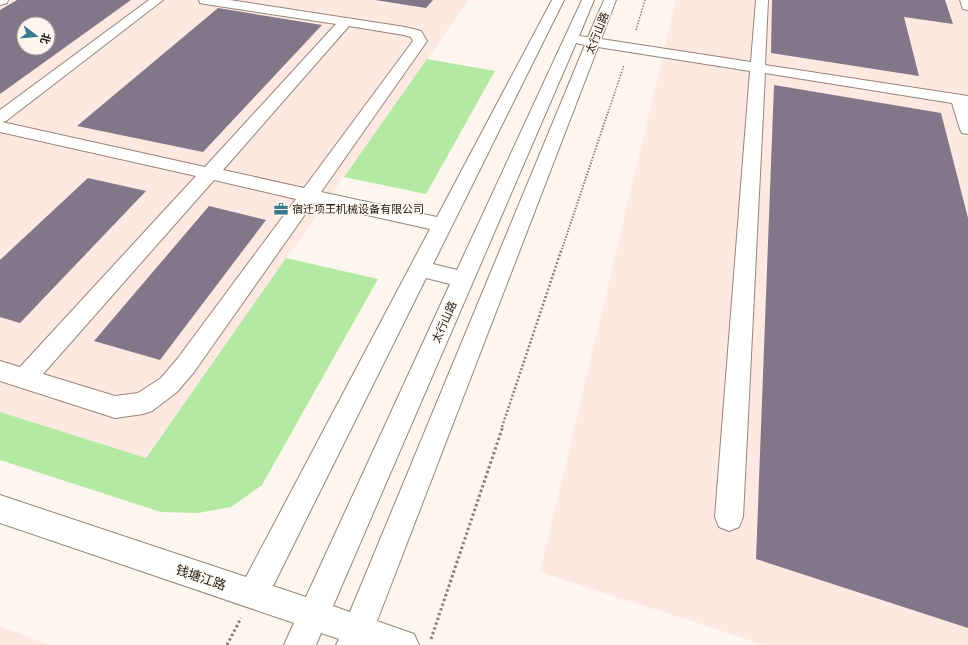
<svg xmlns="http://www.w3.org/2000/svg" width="968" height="645" font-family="Inter,'Noto Sans SC',sans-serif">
  <rect width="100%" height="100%" fill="#fdf6ef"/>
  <g fill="#fde8e2" fill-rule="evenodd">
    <path d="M0,0H469L145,458L0,412ZM24,24H48V48H24Z"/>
    <polygon points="676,0 968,0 968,645 764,645 540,572"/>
    <polygon points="0,626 49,645 0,645"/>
  </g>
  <g fill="#b3e9a2">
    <polygon points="427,59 495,71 426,194 344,177"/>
    <polygon points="286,258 378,279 262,485 231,507 198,513 161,512 0,460 0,412 146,458"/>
  </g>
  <g fill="#817789" fill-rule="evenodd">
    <path d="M17,0H131L0,94V10ZM24,24H48V48H24Z"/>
    <polygon points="375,0 433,0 426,8"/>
    <polygon points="772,0 945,0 953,24 904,17 919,76 771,53"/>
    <polygon points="218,8 322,25 203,152 77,126"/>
    <polygon points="774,85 941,113 968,218 968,628 756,559"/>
    <polygon points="88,178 146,191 20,323 0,317 0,260"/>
    <polygon points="209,206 266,220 160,360 94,341"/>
  </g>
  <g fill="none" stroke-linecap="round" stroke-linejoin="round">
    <defs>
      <g id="minor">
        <polygon points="0,0 8,0 7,3 0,5"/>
        <path d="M149,0H163L6,121L2,122L205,167L336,24L205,4L200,3L199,0H230L405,27L421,31L427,41L321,192L437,217L552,0H564L433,264L457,270L582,0H594L579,36L588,37L604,0H616L601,39L751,62L756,0H768L765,65L968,96V134L962,133L960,129L952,103L765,73L743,517L739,527L729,531L719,527L715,517L750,71L598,47L377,621L414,634L419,645H336L339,639L321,633L316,645H284L294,623L0,523V495L246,577L430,229L313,203L194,372L177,392L152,411L143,414L115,418L0,381V361L20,367L196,176L0,132V110ZM349,26L404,35L411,37L413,41L304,188L223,170ZM576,43L585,45L350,612L333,606ZM214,180L296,199L178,358L161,378L138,393L115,396L43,374ZM426,278L450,284L306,597L273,586Z"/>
        <polygon points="960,0 968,0 968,10 963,9"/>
      </g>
    </defs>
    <use href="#minor" stroke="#958677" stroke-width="2"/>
    <g stroke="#868079" stroke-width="1.5" stroke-dasharray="1.5 1.5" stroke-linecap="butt">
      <polyline points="636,30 645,0"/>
      <polyline points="608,113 624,65"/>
    </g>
    <polyline stroke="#868079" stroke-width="2" stroke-dasharray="1.5 1.5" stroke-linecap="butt" points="561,252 608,112"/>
    <polyline stroke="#868079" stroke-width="2.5" stroke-dasharray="2 2" stroke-linecap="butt" points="502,427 561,251"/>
    <g stroke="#868079" stroke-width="3" stroke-dasharray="2.5 2.5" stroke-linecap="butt">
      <polyline points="431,639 503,426"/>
      <polyline points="227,645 241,618"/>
    </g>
    <use href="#minor" fill="#fff" fill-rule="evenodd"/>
  </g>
  <defs>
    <symbol id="office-bare" viewBox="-9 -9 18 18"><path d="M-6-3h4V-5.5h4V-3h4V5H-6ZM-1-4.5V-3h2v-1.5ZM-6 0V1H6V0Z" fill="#39788d" stroke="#fdf6ef" stroke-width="2.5" paint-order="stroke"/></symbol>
  </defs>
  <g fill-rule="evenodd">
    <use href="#office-bare" x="271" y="199" width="20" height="20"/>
  </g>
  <g text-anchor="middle" stroke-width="3" stroke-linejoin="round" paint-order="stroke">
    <g font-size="11" fill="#221c16" stroke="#fdf6ef">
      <text transform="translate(597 33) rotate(-68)" y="4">太行山路</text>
      <text transform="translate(444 322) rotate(-66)" y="4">太行山路</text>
    </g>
    <g font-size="11" fill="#221c16" stroke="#fdf6ef" text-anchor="start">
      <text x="292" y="213">宿迁项王机械设备有限公司</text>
    </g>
    <g font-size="13" fill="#221c16" stroke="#fdf6ef">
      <text transform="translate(201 577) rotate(19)" y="5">钱塘江路</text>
    </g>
  </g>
  <g transform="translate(36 36) rotate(106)"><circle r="19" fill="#fdf6ef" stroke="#a59f98"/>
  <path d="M0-3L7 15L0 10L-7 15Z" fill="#39788d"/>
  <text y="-6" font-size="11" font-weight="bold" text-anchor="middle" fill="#221c16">北</text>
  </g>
</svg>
